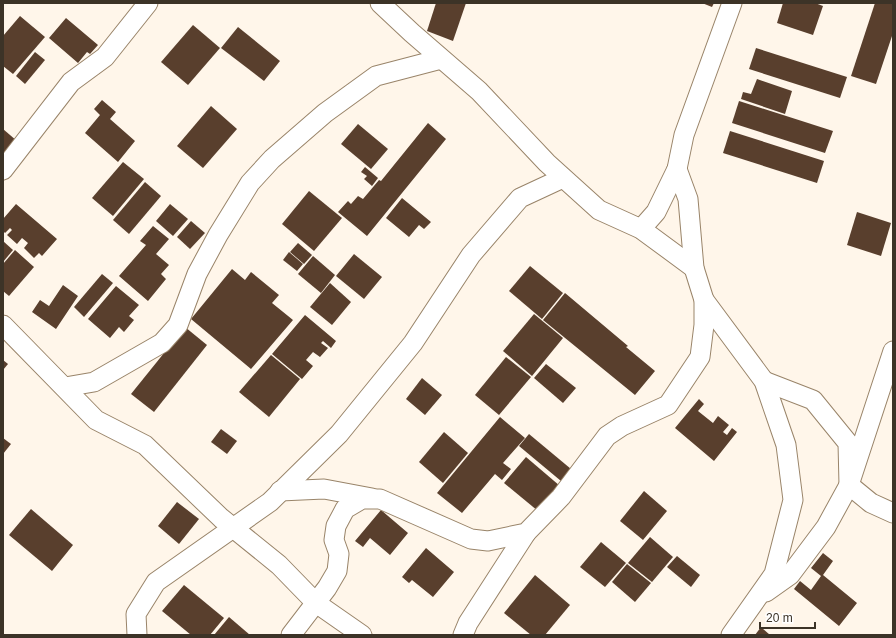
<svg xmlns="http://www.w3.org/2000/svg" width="896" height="638" font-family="Helvetica,sans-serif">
  <rect width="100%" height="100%" fill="#fff6ea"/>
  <g fill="#593f2d">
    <polygon points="436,3 466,3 453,41 427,31"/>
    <polygon points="702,3 714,3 712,7"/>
    <polygon points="783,3 815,3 823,6 813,35 777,23"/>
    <polygon points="875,3 893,3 893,33 876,84 851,76"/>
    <polygon points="20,16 45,37 13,74 3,66 3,36"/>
    <polygon points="66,18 98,45 90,54 87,52 78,63 49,38"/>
    <polygon points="193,25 220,48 188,85 161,62"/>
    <polygon points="238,27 280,61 264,81 221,48"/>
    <polygon points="756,48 847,77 840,98 749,69"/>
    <polygon points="35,52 45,60 25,84 16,76"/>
    <polygon points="757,79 792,91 785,114 741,99 743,92 751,94"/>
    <polygon points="102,100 116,112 110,119 135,141 118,162 85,133 100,115 94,109"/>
    <polygon points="739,101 833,131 825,153 732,123"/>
    <polygon points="211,106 237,129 203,168 177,146"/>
    <polygon points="428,123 446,139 367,236 338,212 348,201 351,204 358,196 363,199 379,180 381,181"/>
    <polygon points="358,124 388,149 371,169 341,144"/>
    <polygon points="3,129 17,141 5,155 3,153"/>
    <polygon points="730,131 824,161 817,183 723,153"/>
    <polygon points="123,162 144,179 113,216 92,198"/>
    <polygon points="365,167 378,178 372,186 364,179 367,176 361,172"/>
    <polygon points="145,182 161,196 129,234 113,220"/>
    <polygon points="309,191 342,218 314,251 282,224"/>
    <polygon points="402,198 431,222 424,229 419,225 409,237 386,218"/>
    <polygon points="16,204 57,239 42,256 39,253 34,258 24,248 28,243 22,238 17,244 7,235 12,230 10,228 5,233 3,231 3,219"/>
    <polygon points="170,204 188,219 173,236 156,221"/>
    <polygon points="857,212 891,223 881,256 847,245"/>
    <polygon points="191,221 205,233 190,249 177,237"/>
    <polygon points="153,226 169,239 156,254 169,265 161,274 166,279 148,301 119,276 146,245 140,241"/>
    <polygon points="3,241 13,250 3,262"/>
    <polygon points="298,243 312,255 304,264 290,252"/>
    <polygon points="15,250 34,267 9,296 3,291 3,264"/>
    <polygon points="289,252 303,264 297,271 283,260"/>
    <polygon points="354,254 382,277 364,299 336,276"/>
    <polygon points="313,256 335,275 321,293 298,274"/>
    <polygon points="530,266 563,293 542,319 509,291"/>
    <polygon points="232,269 245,280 251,272 279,295 272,303 293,320 251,369 191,319"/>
    <polygon points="102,274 113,283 84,317 74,307"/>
    <polygon points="330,283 351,302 332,325 310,307"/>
    <polygon points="63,285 78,296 56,329 32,312 40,300 49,306"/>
    <polygon points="116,286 139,305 129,316 134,320 124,332 119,327 110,338 88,319"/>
    <polygon points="565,293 628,346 626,347 655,371 635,395 543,320"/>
    <polygon points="534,314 563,338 532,376 503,351"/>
    <polygon points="305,315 336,341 331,348 323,341 321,343 328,348 320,357 313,352 306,360 313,366 302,379 272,354"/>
    <polygon points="185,327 207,345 154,412 131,394"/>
    <polygon points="271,355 300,379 269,417 239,392"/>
    <polygon points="506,357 531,377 499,415 475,395"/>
    <polygon points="3,360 8,364 3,370"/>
    <polygon points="546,364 576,388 563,403 534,378"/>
    <polygon points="422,378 442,395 425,415 406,399"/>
    <polygon points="699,399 704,404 698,411 713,423 718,416 729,425 723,432 727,435 732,428 737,432 714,461 675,428"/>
    <polygon points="500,417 525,438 503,463 511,469 502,480 495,474 462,513 437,493"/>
    <polygon points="221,429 237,441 227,454 211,442"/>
    <polygon points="444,432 468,453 443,483 419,462"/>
    <polygon points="529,434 571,469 561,481 519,446"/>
    <polygon points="3,438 11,444 3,454"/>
    <polygon points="526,457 560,486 538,511 504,483"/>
    <polygon points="644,491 667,511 643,540 620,521"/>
    <polygon points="177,502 199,519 179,544 158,526"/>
    <polygon points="31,509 73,545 52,571 9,535"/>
    <polygon points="381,510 408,533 390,555 370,538 363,547 355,541"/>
    <polygon points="650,537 673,557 652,582 628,563"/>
    <polygon points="601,542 626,563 605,587 580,567"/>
    <polygon points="426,548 454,572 433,597 412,580 409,583 402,577"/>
    <polygon points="823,553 833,561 823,575 857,603 839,626 794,589 800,581 811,590 821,576 811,568"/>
    <polygon points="677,556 700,575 691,587 667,567"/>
    <polygon points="627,564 651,583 635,602 612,582"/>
    <polygon points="535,575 570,605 545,635 531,635 504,613"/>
    <polygon points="184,585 224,618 210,635 191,635 162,611"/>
    <polygon points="229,617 250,635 214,635"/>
    <polygon points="761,627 770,635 755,635"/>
  </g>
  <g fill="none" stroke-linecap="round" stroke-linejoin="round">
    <defs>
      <g id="street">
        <polyline points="380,3 412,33 479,91 547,163 599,210 641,229 694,268"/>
        <polyline points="3,170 71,82 105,57 148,3"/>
        <polyline points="641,229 656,212 677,169 684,135 732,3"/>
        <polyline points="704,300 764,381 786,445 793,500 774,574 731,635"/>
        <polyline points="3,325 96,420 145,445 221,518 279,565 316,603 362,635"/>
        <polyline points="764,381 813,400 848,443 849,485 871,503 893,513"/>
        <polyline points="65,387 94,382 162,343 178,325 197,274 218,235 250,183 272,159 325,113 376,76 441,59"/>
        <polyline points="280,491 324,489 372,498"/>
        <polyline points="766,592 790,575 826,527 849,485 893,351"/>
        <polyline points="137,635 136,614 156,582 270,502 339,434 413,343 471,255 520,198 563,178"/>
        <polyline points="291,635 327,588 337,571 339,554 334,540 336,526 345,509 362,499 380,499 471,539 488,541 526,533 561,497 607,436 622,426 668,405 700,357 704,325 704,300 694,268 688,199 677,169"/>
        <polyline points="463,635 468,623 526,533"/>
      </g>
    </defs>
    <use href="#street" stroke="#998469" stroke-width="21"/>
    <use href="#street" stroke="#fff" stroke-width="19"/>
  </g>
  <rect width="896" height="638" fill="none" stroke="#3c3327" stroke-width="8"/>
  <path d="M760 622v6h55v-6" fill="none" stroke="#3c3327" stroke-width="2"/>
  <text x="766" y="622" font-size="12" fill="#3c3327" stroke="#ffffff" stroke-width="3" paint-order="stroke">20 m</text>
</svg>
